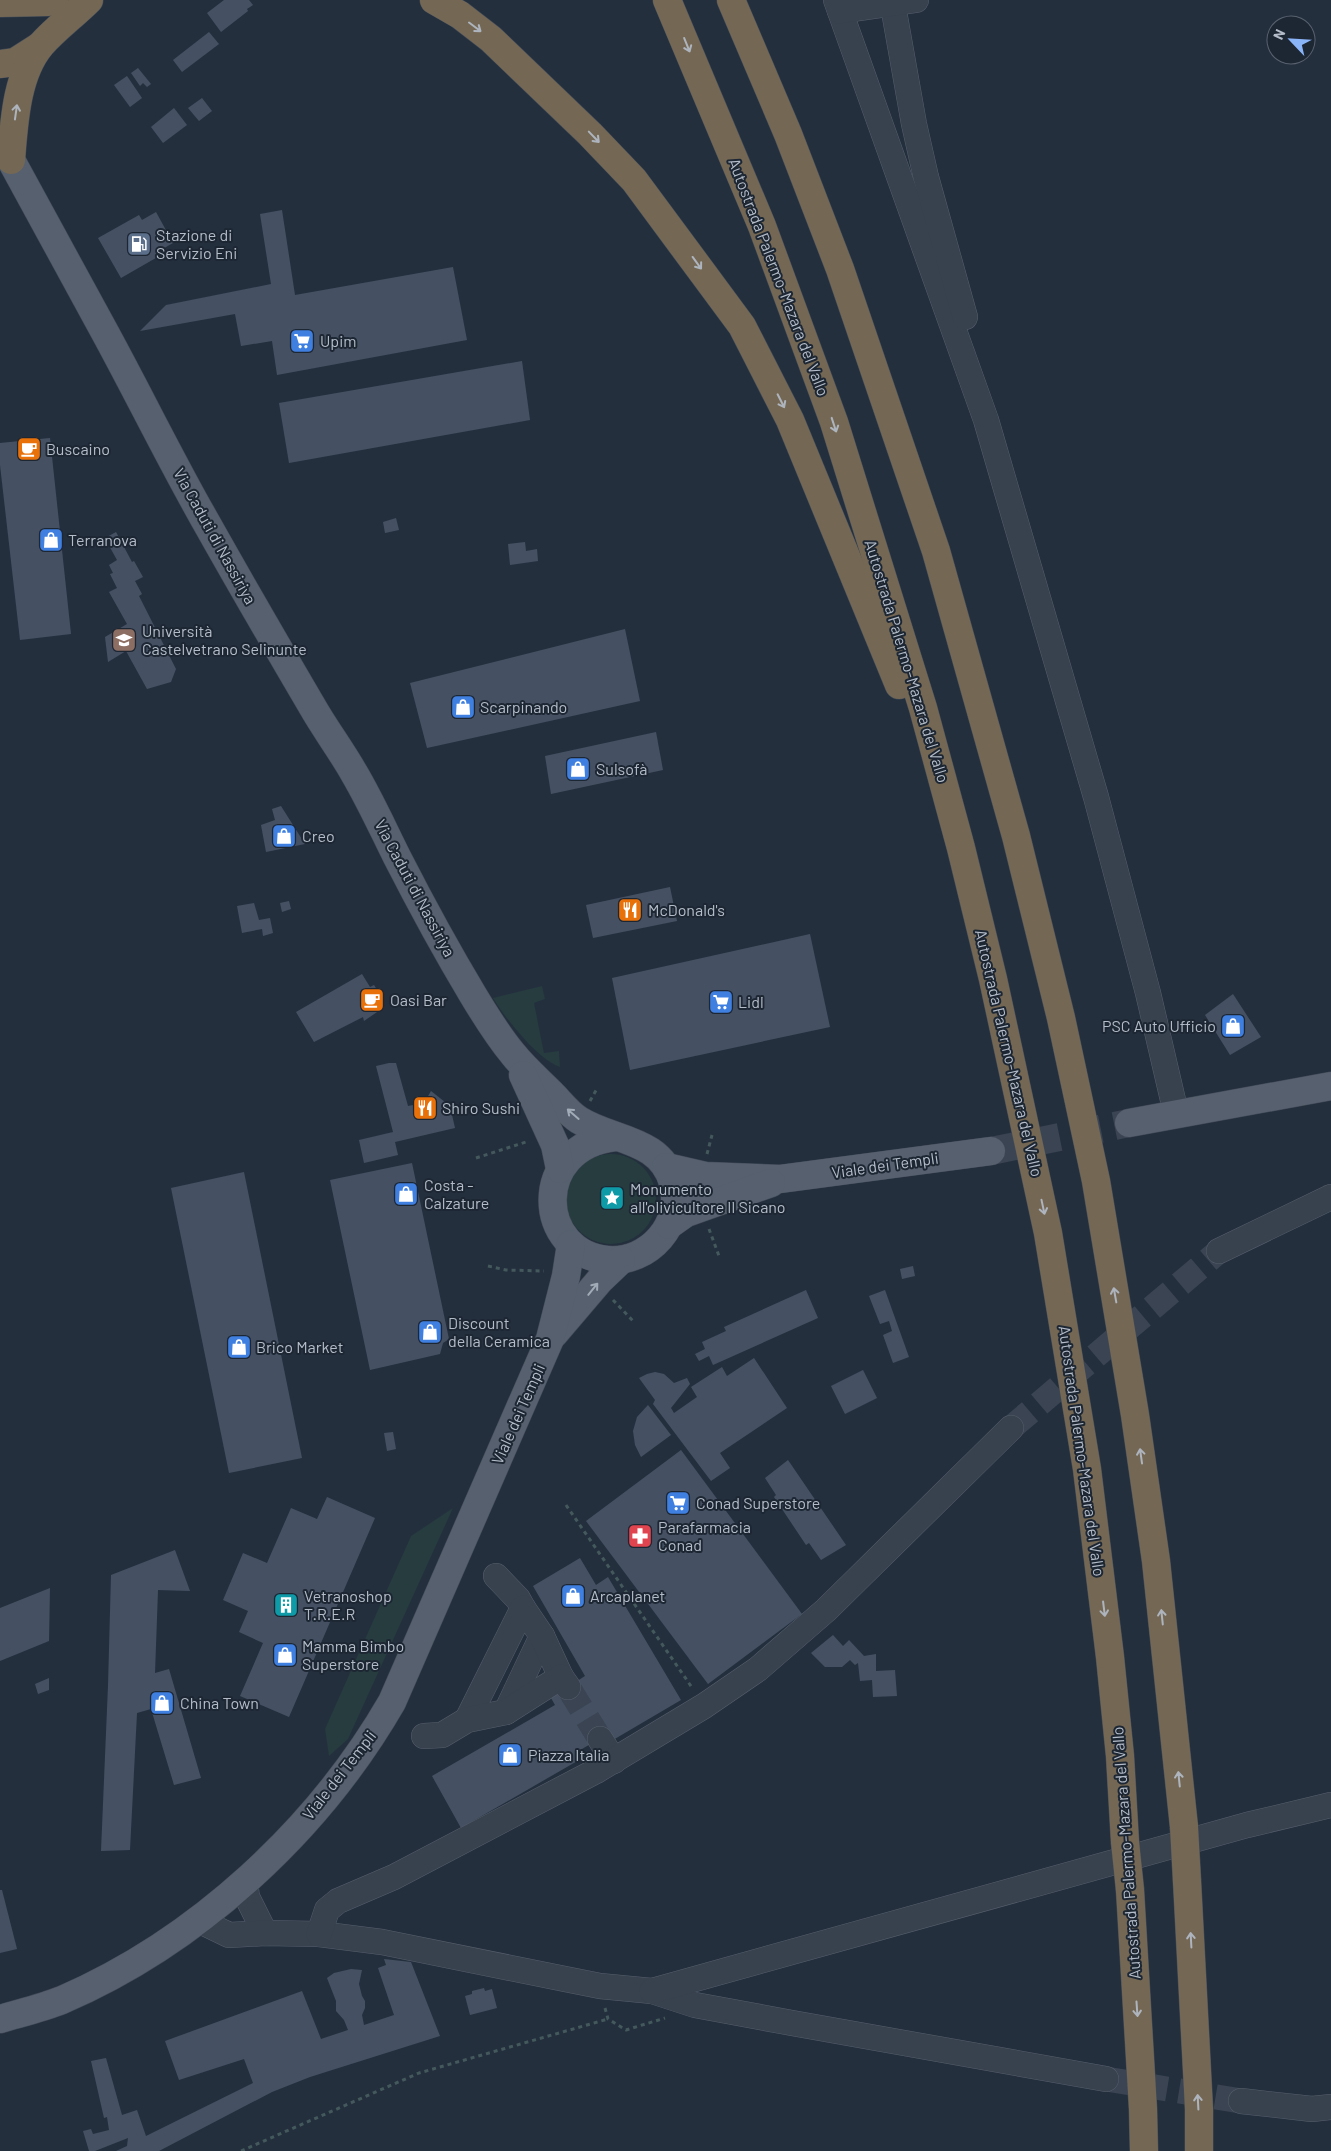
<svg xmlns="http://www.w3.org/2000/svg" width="1331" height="2151" font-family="Barlow,sans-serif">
  <rect width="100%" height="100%" fill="#242f3e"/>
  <g fill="#263c3f">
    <path d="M542,986L545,999L534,1003L544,1053L559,1051L560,1067C538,1060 505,1018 493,998Z"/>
    <circle cx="611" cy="1199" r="45"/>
    <polygon points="453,1508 348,1739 329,1756 325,1729 411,1536"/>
  </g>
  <g fill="#455162">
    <polygon points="224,0 249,0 253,5 247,9 248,11 221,32 207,13"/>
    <polygon points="209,32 219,44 182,72 173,60"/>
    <polygon points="138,68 151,84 147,87 143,83 140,86 131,73"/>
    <polygon points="127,76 142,98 130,107 114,85"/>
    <polygon points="202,98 212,111 199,121 188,108"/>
    <polygon points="174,108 187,125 163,143 151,127"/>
    <polygon points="282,210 295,295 453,267 467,340 277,375 272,341 241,346 235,314 140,331 166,305 271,284 260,214"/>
    <polygon points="156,212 173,243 159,251 161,255 121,278 98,238 139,215 142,220"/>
    <polygon points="522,361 530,420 289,463 279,403"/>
    <polygon points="50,438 71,634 20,640 0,465 0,443"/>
    <polygon points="396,518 399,530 385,533 383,522"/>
    <polygon points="116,532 132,562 134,561 143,577 135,581 142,594 139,596 176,669 171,682 147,689 126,651 108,662 105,637 127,624 109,592 117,588 110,574 113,573 109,565 117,560 107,542 109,542 107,537"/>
    <polygon points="525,542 526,551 537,549 538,561 510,565 508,544"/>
    <polygon points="625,629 640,701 427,748 410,683"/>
    <polygon points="656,732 663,770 551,794 545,756"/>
    <polygon points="281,806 305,844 266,852 261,825 275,820 272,809"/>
    <polygon points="670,887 677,921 593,938 586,905"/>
    <polygon points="289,901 291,909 282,912 280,903"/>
    <polygon points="254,903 259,920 270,918 273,933 263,936 262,929 242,933 237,906"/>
    <polygon points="810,934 830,1027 630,1070 612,978"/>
    <polygon points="362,974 370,987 374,985 382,998 380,1010 364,1021 363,1017 314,1042 296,1012"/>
    <polygon points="1233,994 1261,1037 1230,1055 1205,1015"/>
    <polygon points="389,1063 396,1063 408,1106 424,1103 431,1091 450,1106 455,1128 395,1142 398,1155 364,1163 359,1140 393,1132 376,1066"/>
    <polygon points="412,1163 449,1339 443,1343 440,1354 370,1370 330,1180"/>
    <polygon points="244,1172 302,1458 229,1473 171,1188"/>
    <polygon points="913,1266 915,1276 902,1279 900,1269"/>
    <polygon points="806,1290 818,1318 713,1365 709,1356 699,1361 695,1354 705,1349 702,1342 726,1331 724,1327"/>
    <polygon points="885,1290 909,1357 893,1363 883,1335 892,1331 889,1321 880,1324 869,1296"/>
    <polygon points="754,1358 787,1408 720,1453 730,1468 711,1481 653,1404 655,1400 639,1378 647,1374 655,1372 664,1374 674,1383 687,1378 690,1384 671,1408 674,1413 697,1397 691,1387 722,1367 727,1376"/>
    <polygon points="863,1370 877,1398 845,1414 831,1386"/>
    <polygon points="648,1405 671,1435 641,1457 635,1445 633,1431 637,1417"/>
    <polygon points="393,1432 396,1449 387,1451 384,1433"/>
    <polygon points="681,1450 802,1614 708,1684 586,1521"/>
    <polygon points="788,1460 846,1545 821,1560 809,1543 806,1545 774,1497 776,1495 765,1478"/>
    <polygon points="327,1497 375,1518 289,1717 240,1696 263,1643 239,1632 248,1611 223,1600 243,1553 267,1563 291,1508 317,1519"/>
    <polygon points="175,1550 190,1591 158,1590 155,1673 169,1669 201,1778 174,1785 151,1709 137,1713 130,1850 101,1851 108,1686 111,1575"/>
    <polygon points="580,1558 596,1585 608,1577 681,1700 613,1740 609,1733 582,1749 586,1756 461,1828 432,1776 555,1705 551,1698 585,1676 533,1586"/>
    <polygon points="50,1588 49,1641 0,1661 0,1608"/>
    <polygon points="833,1635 843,1646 849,1640 864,1656 876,1654 876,1671 895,1670 897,1696 873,1697 872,1680 860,1681 858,1663 855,1665 850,1660 842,1667 825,1667 811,1653"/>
    <polygon points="49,1678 49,1690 38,1694 35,1684"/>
    <polygon points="0,1890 2,1890 17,1949 0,1953"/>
    <polygon points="384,1959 411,1962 440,2036 310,2077 272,2092 159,2151 116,2151 127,2146 128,2138 95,2151 89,2151 83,2131 91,2129 93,2134 109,2130 107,2117 104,2118 91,2061 106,2058 122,2115 137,2110 146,2136 253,2083 244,2059 179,2080 165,2041 302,1991 321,2039 348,2030 344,2020 336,2011 336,2001 327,1978 334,1973 351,1969 362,1970 359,1984 362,1996 365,2001 365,2008 362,2015 364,2025 394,2015 378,1968 386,1965"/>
    <polygon points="484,1988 485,1991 492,1989 497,2008 470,2015 465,1996 472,1994 472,1991"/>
  </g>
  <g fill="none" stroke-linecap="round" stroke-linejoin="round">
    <g stroke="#3a4453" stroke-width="25" stroke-dasharray="25 12" stroke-linecap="butt">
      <polyline points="1011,1428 1219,1251"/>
      <polyline points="568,1687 600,1739"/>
      <polyline points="1106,2079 1241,2101"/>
    </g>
    <polyline stroke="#3a4453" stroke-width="28" stroke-dasharray="28 14" stroke-linecap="butt" points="991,1151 1129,1123"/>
    <defs>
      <g id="minor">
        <polyline points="836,0 986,420 1096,797 1148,993 1176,1113"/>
        <polyline points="892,0 914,124 926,177 965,317"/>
        <polyline points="840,11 916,0"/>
        <polyline points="1219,1251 1331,1197"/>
        <polyline points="496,1576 518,1599 523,1608"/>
        <polyline points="506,1712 542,1636"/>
        <polyline points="467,1720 523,1608 542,1636 561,1677"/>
        <polyline points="424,1736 442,1735 467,1720 506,1712 561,1677 568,1687"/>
        <polyline points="600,1739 614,1761"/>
        <polyline points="245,1882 247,1897 265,1933"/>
        <polyline points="198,1920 229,1935 265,1933 319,1934 382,1942 565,1979 600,1986 652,1991 695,2005 792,2023 1106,2079"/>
        <polyline points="319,1934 327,1910 338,1901 394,1877 596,1771 704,1706 758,1669 826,1610 1011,1428"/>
        <polyline points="652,1991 1247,1825 1331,1805"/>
        <polyline points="1241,2101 1312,2109 1331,2107"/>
      </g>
      <g id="major">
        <path d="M0,140C34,202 68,265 102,327C136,389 167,453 202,515C238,579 275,643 312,706C325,729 341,750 354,773C370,800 383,829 397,857C421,904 446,950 473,995C485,1015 498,1036 513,1054C524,1068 538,1080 551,1093C560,1102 569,1114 579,1120C612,1141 661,1138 673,1183C684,1224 649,1263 608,1260C536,1254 530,1147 615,1137"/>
        <polyline points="523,1075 555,1145 560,1169"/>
        <polyline points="1129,1123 1331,1086"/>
        <polyline points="666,1167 705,1176 780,1179 991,1151"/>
        <polyline points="669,1225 686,1213 771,1183"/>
        <polyline points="554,1334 600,1280 621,1260"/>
        <path d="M0,2019C20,2013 42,2008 62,2000C198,1941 318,1830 392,1702L550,1339L566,1276L571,1244"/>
      </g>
      <g id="highway">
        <polyline points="434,0 460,15 491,39 590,134 634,180 742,326 790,420 899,685"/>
        <polyline points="667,0 762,226 834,422 923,708 961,848 993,979 1048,1233 1087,1469 1110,1657 1120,1756 1125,1842"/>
        <polyline points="731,0 788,134 840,269 936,551 1016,836 1061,1018 1096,1181 1135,1415 1156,1561 1184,1827"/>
        <polyline points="0,3 48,2 54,0"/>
        <polyline points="0,64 15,62 40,46"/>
        <path d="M11,160C14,124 16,75 41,45C55,29 74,15 89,0"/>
        <polyline points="1187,1881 1199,2109 1199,2151"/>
        <polyline points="1130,1890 1143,2109 1144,2151"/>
      </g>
    </defs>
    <use href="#minor" stroke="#565f6c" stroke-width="26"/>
    <use href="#major" stroke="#414a57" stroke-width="29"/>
    <use href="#highway" stroke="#434c59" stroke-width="29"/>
    <g stroke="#44595c" stroke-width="3" stroke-dasharray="4 4" stroke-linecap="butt">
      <polyline points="590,1101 598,1087"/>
      <polyline points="707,1154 712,1135"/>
      <polyline points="476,1158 529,1141"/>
      <polyline points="709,1229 719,1256"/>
      <polyline points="488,1266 506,1270 544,1271"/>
      <polyline points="613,1300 635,1323"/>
      <polyline points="566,1505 693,1689"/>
      <polyline points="605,2008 608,2019 626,2030 665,2018"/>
      <polyline points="241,2151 419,2073 608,2019"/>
    </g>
    <use href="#minor" stroke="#38414e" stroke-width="25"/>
    <use href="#major" stroke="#56606e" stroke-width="28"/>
    <use href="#highway" stroke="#746855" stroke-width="28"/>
    <defs>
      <g id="highway-bridge">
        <polyline points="1184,1827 1187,1881"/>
        <polyline points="1125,1842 1130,1890"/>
      </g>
    </defs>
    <use href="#highway-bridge" stroke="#434c59" stroke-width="29" stroke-linecap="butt"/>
    <use href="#highway-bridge" stroke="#746855" stroke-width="28"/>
  </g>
  <defs><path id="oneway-shaft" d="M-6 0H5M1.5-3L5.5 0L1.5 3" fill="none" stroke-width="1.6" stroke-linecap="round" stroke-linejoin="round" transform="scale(1.25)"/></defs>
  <g stroke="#aeb4bd">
    <use href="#oneway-shaft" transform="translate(475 27) rotate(37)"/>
    <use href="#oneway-shaft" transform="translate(687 45) rotate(68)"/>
    <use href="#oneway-shaft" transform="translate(16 112) rotate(-82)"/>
    <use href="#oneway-shaft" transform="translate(594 137) rotate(46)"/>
    <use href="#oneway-shaft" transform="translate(697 263) rotate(54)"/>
    <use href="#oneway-shaft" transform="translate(781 401) rotate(63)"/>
    <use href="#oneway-shaft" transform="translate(834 425) rotate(72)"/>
    <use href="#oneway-shaft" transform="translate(1043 1207) rotate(78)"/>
    <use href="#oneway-shaft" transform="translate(1115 1295) rotate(-100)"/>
    <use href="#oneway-shaft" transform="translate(1141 1456) rotate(-98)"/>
    <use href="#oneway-shaft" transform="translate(1104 1609) rotate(83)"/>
    <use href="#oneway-shaft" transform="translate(1162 1617) rotate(-96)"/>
    <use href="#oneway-shaft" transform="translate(1179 1779) rotate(-96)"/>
    <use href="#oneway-shaft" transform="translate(1191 1940) rotate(-93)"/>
    <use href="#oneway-shaft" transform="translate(1137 2009) rotate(86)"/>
    <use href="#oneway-shaft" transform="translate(1198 2102) rotate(-93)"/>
  </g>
  <g stroke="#a1aab7">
    <use href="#oneway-shaft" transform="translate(573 1114) rotate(-139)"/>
    <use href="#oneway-shaft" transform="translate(593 1289) rotate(-51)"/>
  </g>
  <defs>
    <symbol id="fuel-square" viewBox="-11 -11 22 22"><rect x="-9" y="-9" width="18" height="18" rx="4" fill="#5c6f8a" stroke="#1d2633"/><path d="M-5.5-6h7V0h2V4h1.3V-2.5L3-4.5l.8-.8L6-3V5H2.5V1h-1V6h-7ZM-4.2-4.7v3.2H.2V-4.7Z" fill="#fff"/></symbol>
    <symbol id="supermarket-square" viewBox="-11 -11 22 22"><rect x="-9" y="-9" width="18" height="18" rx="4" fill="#3f7fe0" stroke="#1d2633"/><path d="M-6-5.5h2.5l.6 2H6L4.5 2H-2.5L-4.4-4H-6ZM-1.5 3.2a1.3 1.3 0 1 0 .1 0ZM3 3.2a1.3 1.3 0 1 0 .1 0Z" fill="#fff"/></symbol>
    <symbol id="cafe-square" viewBox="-11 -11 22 22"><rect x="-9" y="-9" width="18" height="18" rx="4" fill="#e8710a" stroke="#1d2633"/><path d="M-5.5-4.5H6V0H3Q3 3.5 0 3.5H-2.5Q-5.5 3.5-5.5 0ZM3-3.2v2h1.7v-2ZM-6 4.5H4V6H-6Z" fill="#fff"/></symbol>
    <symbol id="shop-square" viewBox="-11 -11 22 22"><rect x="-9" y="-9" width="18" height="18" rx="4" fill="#3f7fe0" stroke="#1d2633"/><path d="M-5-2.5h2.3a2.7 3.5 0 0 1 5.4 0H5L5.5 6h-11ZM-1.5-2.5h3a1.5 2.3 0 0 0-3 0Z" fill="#fff"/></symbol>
    <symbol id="university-square" viewBox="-11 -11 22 22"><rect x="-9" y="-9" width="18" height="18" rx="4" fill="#8d6e63" stroke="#1d2633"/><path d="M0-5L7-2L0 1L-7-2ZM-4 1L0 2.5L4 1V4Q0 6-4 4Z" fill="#fff"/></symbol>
    <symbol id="restaurant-square" viewBox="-11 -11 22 22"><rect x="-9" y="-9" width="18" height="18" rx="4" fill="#e8710a" stroke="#1d2633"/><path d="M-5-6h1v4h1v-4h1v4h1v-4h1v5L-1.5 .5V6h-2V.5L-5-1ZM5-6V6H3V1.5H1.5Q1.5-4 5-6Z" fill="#fff"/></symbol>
    <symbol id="sight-square" viewBox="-11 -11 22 22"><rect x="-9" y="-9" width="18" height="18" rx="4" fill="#0f9aa8" stroke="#1d2633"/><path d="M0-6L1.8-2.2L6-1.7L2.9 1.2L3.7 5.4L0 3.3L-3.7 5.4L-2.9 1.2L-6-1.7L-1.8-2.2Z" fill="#fff"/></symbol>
    <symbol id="pharmacy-square" viewBox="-11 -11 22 22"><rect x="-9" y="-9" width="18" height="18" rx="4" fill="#e0444e" stroke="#1d2633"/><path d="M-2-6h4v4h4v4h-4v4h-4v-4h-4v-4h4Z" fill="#fff"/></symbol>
    <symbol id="building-square" viewBox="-11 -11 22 22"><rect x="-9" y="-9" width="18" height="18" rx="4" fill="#0f9aa8" stroke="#1d2633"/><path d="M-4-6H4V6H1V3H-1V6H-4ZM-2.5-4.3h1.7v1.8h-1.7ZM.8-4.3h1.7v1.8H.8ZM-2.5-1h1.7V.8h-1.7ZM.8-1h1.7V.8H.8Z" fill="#fff"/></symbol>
  </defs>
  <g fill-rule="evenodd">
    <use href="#fuel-square" x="125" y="230" width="28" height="28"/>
    <use href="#supermarket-square" x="288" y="327" width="28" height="28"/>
    <use href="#cafe-square" x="15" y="435" width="28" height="28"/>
    <use href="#shop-square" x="37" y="526" width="28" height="28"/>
    <use href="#university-square" x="110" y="626" width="28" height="28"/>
    <use href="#shop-square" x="449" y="693" width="28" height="28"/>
    <use href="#shop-square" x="564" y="755" width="28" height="28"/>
    <use href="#shop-square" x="270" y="822" width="28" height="28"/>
    <use href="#restaurant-square" x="616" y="896" width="28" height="28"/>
    <use href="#cafe-square" x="358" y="986" width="28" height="28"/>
    <use href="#supermarket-square" x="707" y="988" width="28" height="28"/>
    <use href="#shop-square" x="1219" y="1012" width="28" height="28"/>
    <use href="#restaurant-square" x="411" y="1094" width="28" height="28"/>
    <use href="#shop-square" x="392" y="1180" width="28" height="28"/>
    <use href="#sight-square" x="598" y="1184" width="28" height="28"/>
    <use href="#shop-square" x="416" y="1318" width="28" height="28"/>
    <use href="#shop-square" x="225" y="1333" width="28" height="28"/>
    <use href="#supermarket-square" x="664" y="1489" width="28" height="28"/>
    <use href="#pharmacy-square" x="626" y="1522" width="28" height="28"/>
    <use href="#shop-square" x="559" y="1582" width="28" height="28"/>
    <use href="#building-square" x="272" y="1591" width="28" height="28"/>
    <use href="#shop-square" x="271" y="1641" width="28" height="28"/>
    <use href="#shop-square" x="148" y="1689" width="28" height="28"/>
    <use href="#shop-square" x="496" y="1741" width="28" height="28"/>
  </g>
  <g text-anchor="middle" stroke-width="4" stroke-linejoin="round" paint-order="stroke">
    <g font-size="16" fill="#b4bcc9" stroke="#1d2633" text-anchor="start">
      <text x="156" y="241">Stazione di<tspan x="156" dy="18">Servizio Eni</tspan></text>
      <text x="320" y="347">Upim</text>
      <text x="46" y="455">Buscaino</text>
      <text x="68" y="546">Terranova</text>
      <text x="142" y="637">Università<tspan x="142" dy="18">Castelvetrano Selinunte</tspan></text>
      <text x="480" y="713">Scarpinando</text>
      <text x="596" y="775">Sulsofà</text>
      <text x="302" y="842">Creo</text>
      <text x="648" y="916">McDonald's</text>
      <text x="390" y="1006">Oasi Bar</text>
      <text x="738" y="1008">Lidl</text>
      <text x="1216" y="1032" text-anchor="end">PSC Auto Ufficio</text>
      <text x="442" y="1114">Shiro Sushi</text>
      <text x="424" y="1191">Costa -<tspan x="424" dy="18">Calzature</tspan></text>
      <text x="630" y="1195">Monumento<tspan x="630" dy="18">all'olivicultore Il Sicano</tspan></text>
      <text x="448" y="1329">Discount<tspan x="448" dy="18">della Ceramica</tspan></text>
      <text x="256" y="1353">Brico Market</text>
      <text x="696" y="1509">Conad Superstore</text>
      <text x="658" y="1533">Parafarmacia<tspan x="658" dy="18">Conad</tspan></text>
      <text x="304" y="1602">Vetranoshop<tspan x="304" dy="18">T.R.E.R</tspan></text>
      <text x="590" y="1602">Arcaplanet</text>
      <text x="302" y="1652">Mamma Bimbo<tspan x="302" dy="18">Superstore</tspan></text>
      <text x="180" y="1709">China Town</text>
      <text x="528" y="1761">Piazza Italia</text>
    </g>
    <g font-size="16" fill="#b4bcc9" stroke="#1d2633">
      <text transform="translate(779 277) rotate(69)" y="6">Autostrada Palermo-Mazara del Vallo</text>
      <text transform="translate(215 536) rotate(61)" y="6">Via Caduti di Nassiriya</text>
      <text transform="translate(907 661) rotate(73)" y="6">Autostrada Palermo-Mazara del Vallo</text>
      <text transform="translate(415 888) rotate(62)" y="6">Via Caduti di Nassiriya</text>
      <text transform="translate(1009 1053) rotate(77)" y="6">Autostrada Palermo-Mazara del Vallo</text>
      <text transform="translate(885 1165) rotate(-8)" y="6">Viale dei Templi</text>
      <text transform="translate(518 1414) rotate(-66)" y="6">Viale dei Templi</text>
      <text transform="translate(1082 1451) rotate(82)" y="6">Autostrada Palermo-Mazara del Vallo</text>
      <text transform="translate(339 1775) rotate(-52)" y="6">Viale dei Templi</text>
      <text transform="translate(1126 1853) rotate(-94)" y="6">Autostrada Palermo-Mazara del Vallo</text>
    </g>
  </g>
  <g transform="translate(1291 40) rotate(295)"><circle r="24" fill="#1d2633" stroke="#59626f"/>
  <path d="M0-4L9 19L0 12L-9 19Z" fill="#8ab4f8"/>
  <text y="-8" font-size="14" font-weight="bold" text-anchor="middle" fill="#b4bcc9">N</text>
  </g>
</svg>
